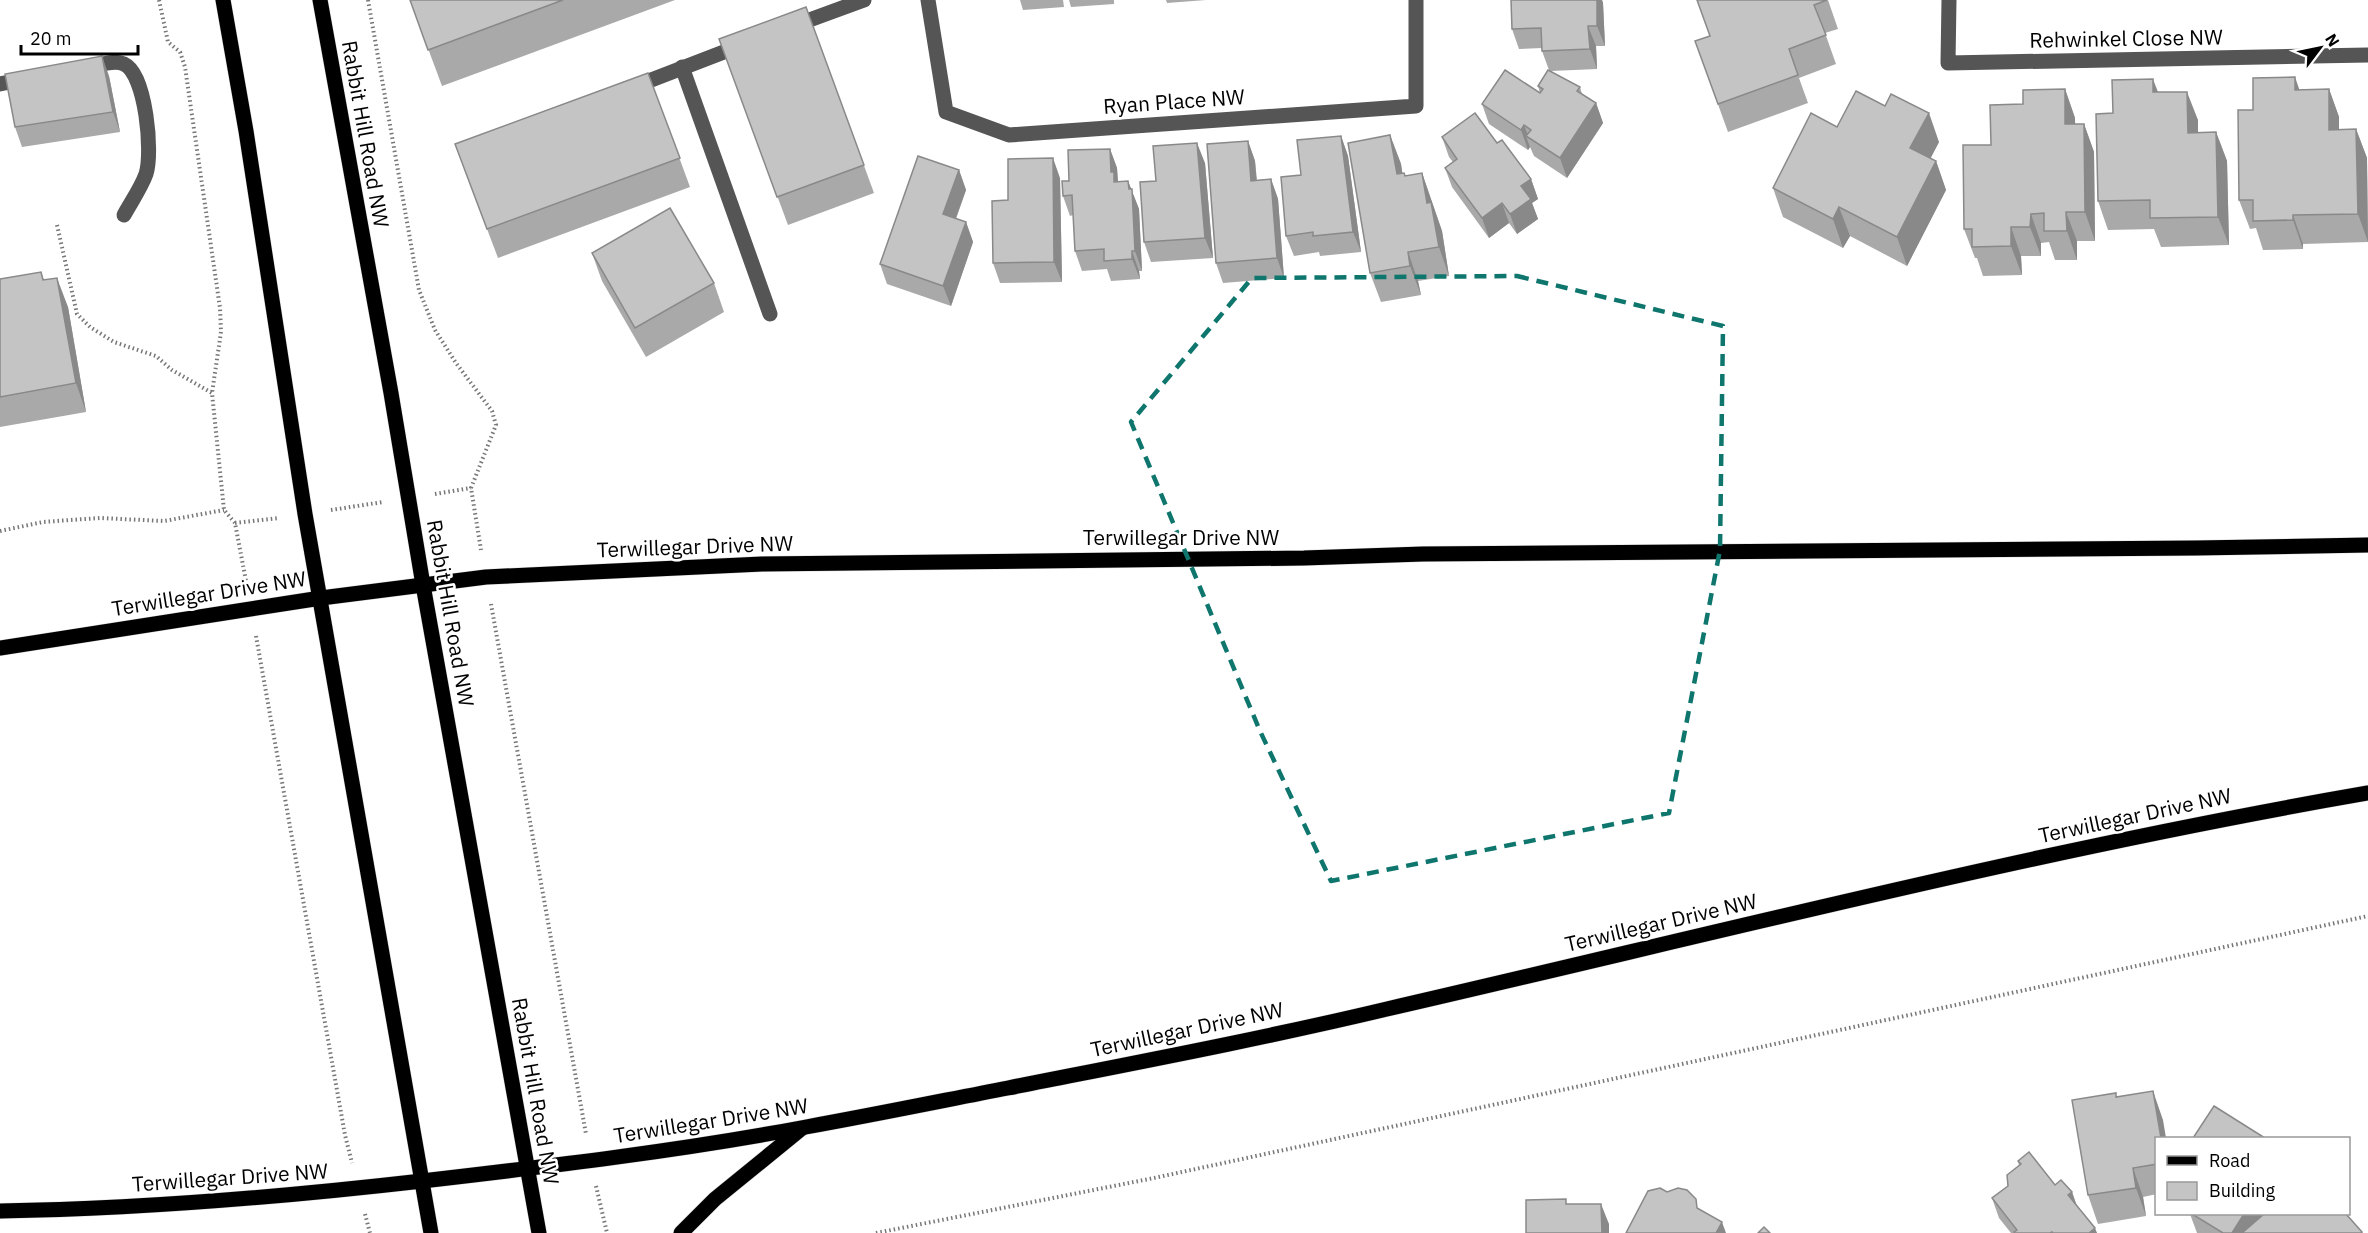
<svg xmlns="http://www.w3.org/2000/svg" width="2368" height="1233" font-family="'IBM Plex Sans',sans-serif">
  <rect width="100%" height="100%" fill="#fff"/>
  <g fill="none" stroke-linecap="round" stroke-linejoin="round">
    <defs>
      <g id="major">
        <polyline points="223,0 246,131 305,514 431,1233"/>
        <polyline points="320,0 391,393 423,585 539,1233"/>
        <polyline points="0,648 321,598 486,577 762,564 1304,558 1423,554 2196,548 2368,545"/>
        <path d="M0,1211C141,1209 282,1197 422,1181C551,1166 679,1151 806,1127C873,1115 941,1101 1008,1088C1134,1063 1261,1039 1387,1009C1713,934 2038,850 2368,793"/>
        <polyline points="681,1233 715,1199 801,1129"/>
      </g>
    </defs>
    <use href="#major" stroke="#dbdbdb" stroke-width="16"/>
    <g stroke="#777" stroke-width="4" stroke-dasharray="1.5 3" stroke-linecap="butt">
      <polyline points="159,0 168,42 180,52 185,67 220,308 221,332 212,393"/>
      <polyline points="368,0 419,290 435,330 456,363 492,411 496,425 471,488 481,550"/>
      <polyline points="57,225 77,314 90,327 114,342 156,356 172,370 212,393 224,510 235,523 246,581"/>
      <polyline points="435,494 471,488"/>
      <polyline points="331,510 383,502"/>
      <polyline points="235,523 279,518"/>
      <polyline points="0,531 43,522 70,520 100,518 164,521 224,510"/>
      <polyline points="491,604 586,1134"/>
      <polyline points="256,636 345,1135 352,1163"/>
      <polyline points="596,1186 607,1233"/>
      <polyline points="365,1214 370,1233"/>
      <polyline points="876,1233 1154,1178 2368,916"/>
    </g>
    <g stroke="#555" stroke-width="15">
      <polyline points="928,0 946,112 1009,135 1416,106 1416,0"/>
      <polyline points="1949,0 1948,63 2368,55"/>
      <polyline points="793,26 864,0"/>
      <polyline points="682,67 770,314"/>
      <path d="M87,68C97,66 114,59 124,64C146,74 153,153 146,174C141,188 131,202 124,215"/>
      <polyline points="0,84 25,79"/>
      <polyline points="633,87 742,45"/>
    </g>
    <use href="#major" stroke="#000" stroke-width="15"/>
  </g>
  <g fill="#a9a9a9">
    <polygon points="410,0 675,0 442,86"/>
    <polygon points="1020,0 1063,0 1064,7 1023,10"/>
    <polygon points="1069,0 1114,0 1114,4 1071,7"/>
    <polygon points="1166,0 1206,0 1167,3"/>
    <polygon points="1511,0 1602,0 1603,3 1605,46 1596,46 1597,69 1551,71 1580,87 1582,94 1596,103 1603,123 1567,178 1534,156 1530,147 1528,150 1489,124 1482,104 1540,93 1538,86 1549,70 1542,51 1542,48 1519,49 1512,29"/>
    <polygon points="1828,0 1838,29 1825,33 1836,64 1799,78 1808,103 1728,132 1695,41"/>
    <polygon points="806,7 874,193 788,225 719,39"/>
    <polygon points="648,73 690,187 498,258 455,144"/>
    <polygon points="109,76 120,132 22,147 15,127"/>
    <polygon points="2065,89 2075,118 2075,124 2084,124 2094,152 2095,241 2077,241 2077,260 2055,260 2049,242 2041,243 2041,256 2021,256 2022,275 1983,276 1977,258 1975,258 1964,229 1991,145 2023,104"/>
    <polygon points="2329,89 2339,117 2339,129 2356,129 2367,158 2368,242 2303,244 2303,249 2263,250 2256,228 2250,229 2239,200 2253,110 2299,90"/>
    <polygon points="2158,92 2198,120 2198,132 2216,132 2227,161 2229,245 2161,247 2154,229 2108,230 2098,201 2113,113"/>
    <polygon points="1837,127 1939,142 1930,158 1936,161 1946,190 1907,266 1850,236 1843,248 1783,217 1773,188"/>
    <polygon points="1390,135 1401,164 1402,173 1405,176 1422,173 1442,231 1449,276 1418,281 1421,295 1381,302 1370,273"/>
    <polygon points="1341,136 1348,156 1361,252 1320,256 1319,252 1294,256 1286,236 1301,175"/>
    <polygon points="1442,137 1497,143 1531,179 1538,199 1532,203 1538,219 1517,234 1509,223 1489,238 1452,187 1445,168 1453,162 1449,157"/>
    <polygon points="1248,141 1255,161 1257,180 1271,179 1278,199 1284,278 1223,283 1216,263"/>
    <polygon points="1110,149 1117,168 1118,182 1128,181 1139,209 1142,271 1139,271 1140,279 1111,281 1107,269 1082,271 1075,251 1073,215 1070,216 1063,196 1069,181"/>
    <polygon points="1205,163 1213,258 1151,262 1144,242 1156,181"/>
    <polygon points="959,170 966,190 956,219 966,222 973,242 951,306 887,284 880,264"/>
    <polygon points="1060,178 1062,282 1000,283 993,263 1008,200"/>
    <polygon points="592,253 714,283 724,312 646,357 602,281"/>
    <polygon points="41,272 44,280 68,307 86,412 0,427 0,279"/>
    <polygon points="2117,1097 2163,1120 2157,1138 2157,1194 2143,1197 2146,1216 2098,1224 2088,1195"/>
    <polygon points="2018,1161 2055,1185 2072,1192 2076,1204 2097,1233 2011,1233 1999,1218 1992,1198 2008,1186 2019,1166"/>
    <polygon points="2190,1214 2346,1214 2363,1233 2197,1233"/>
  </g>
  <g fill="#898989">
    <polygon points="1597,0 1602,0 1603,3 1605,46 1597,26"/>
    <polygon points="1588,26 1596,46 1597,69 1590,49"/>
    <polygon points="102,56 109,76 120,132 113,112"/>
    <polygon points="2295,77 2305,106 2295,90"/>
    <polygon points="2153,79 2164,108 2153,92"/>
    <polygon points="2065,89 2075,118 2076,153 2065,124"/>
    <polygon points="2329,89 2339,117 2339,158 2329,130"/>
    <polygon points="2187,92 2198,120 2198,162 2188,133"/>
    <polygon points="1596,103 1603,123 1567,178 1560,158"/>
    <polygon points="1929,113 1939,142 1921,177 1910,148"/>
    <polygon points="2084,124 2094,152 2095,241 2085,212"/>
    <polygon points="1524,125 1529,138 1526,136 1530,147 1528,150 1521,130"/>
    <polygon points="2356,129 2367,158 2368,242 2358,214"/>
    <polygon points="2216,132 2227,161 2229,245 2218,217"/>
    <polygon points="1390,135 1401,164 1407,203 1397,174"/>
    <polygon points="1341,136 1348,156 1361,252 1353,232"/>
    <polygon points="1248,141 1255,161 1258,200 1251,181"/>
    <polygon points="1197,143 1205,163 1213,258 1205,238"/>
    <polygon points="1110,149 1117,168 1118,183 1122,202 1111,172"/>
    <polygon points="1053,158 1060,178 1062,282 1054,262"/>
    <polygon points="1936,161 1946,190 1907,266 1897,237"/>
    <polygon points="959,170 966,190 950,234 943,214"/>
    <polygon points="1422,173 1442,231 1449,276 1439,247 1427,203"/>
    <polygon points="1271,179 1278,199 1284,278 1277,258"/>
    <polygon points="1531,179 1538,199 1532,203 1538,219 1517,234 1510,214 1521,186"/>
    <polygon points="1128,181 1139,209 1142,271 1135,251"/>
    <polygon points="1502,203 1509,223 1489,238 1482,218"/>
    <polygon points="1839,207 1850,236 1843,248 1833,219"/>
    <polygon points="2066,212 2077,241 2077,260 2067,231"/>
    <polygon points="2031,214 2041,243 2041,256 2030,227"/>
    <polygon points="2293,215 2303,244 2303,249 2293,220"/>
    <polygon points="966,222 973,242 951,306 943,286"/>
    <polygon points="2011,227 2021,256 2022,275 2011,246"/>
    <polygon points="1132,251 1139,271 1140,279 1132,259"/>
    <polygon points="1408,252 1418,281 1421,295 1410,266"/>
    <polygon points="57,278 68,307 86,412 76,383"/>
    <polygon points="2153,1091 2163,1120 2166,1138 2161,1138"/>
    <polygon points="2133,1168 2143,1197 2146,1216 2136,1188"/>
    <polygon points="2072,1192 2079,1212 2068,1195"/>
    <polygon points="1601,1204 1609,1224 1609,1233 1602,1233"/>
    <polygon points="2244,1214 2269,1214 2261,1233 2232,1233"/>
    <polygon points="1722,1222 1726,1233 1716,1233"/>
    <polygon points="2095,1228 2097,1233 2089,1233"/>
  </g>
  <g fill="#c4c4c4" stroke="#898989" stroke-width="1.5">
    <polygon points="410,0 563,0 428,50"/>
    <polygon points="1511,0 1597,0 1597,26 1588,26 1590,49 1542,51 1541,28 1512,29"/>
    <polygon points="1697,0 1827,0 1814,5 1826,35 1789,49 1798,75 1718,104 1695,41 1710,36"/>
    <polygon points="806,7 864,165 777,197 719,39"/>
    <polygon points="102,56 113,112 15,127 5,74"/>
    <polygon points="1505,70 1540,93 1543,89 1538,86 1548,70 1580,87 1577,91 1596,103 1560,158 1526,136 1531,130 1524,125 1521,130 1482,104"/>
    <polygon points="648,73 680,158 487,229 455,144"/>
    <polygon points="2295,77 2295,90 2329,89 2329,130 2356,129 2358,214 2293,215 2293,220 2253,221 2253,200 2239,200 2238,110 2253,110 2253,78"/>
    <polygon points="2153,79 2153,92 2187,92 2188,133 2216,132 2218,217 2150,218 2150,200 2098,201 2096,114 2113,113 2112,80"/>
    <polygon points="2065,89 2065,124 2084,124 2085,212 2066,212 2067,231 2044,231 2044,213 2031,214 2030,227 2011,227 2011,246 1972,247 1972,229 1964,229 1963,145 1991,145 1990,105 2023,104 2023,90"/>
    <polygon points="1856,91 1885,106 1891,94 1929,113 1910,148 1936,161 1897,237 1839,207 1833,219 1773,188 1811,113 1837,127"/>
    <polygon points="1475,113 1497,143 1502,140 1531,179 1521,186 1531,199 1510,214 1502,203 1482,218 1445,168 1457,159 1442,137"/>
    <polygon points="1390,135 1397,174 1404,173 1405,176 1422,173 1427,203 1431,202 1439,247 1408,252 1410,266 1370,273 1348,143"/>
    <polygon points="1341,136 1353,232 1313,236 1313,232 1286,236 1281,177 1301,175 1297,140"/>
    <polygon points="1248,141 1251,181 1271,179 1277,258 1216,263 1207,144"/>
    <polygon points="1197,143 1205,238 1144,242 1140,182 1156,181 1153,146"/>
    <polygon points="1110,149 1111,172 1114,172 1114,182 1128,181 1129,189 1132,189 1135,251 1132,251 1132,259 1104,261 1104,249 1075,251 1072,195 1063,196 1062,181 1069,181 1068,150"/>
    <polygon points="918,156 959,170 943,214 966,222 943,286 880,264"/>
    <polygon points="1053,158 1054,262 993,263 992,201 1008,200 1008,159"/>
    <polygon points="670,208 714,283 635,328 592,253"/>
    <polygon points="41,272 43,280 57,278 76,383 0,397 0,279"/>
    <polygon points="2153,1091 2161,1138 2157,1138 2157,1164 2133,1168 2136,1188 2088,1195 2072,1100 2116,1093 2116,1097"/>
    <polygon points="2214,1106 2265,1138 2193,1138"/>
    <polygon points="2029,1152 2055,1185 2061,1180 2072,1192 2068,1195 2095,1228 2089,1233 2053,1233 2052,1232 2050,1233 2015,1233 2014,1232 2017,1230 1992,1198 2008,1186 2007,1175 2021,1164 2018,1161"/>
    <polygon points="1660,1188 1667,1192 1678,1188 1687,1190 1696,1199 1697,1208 1722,1222 1716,1233 1626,1233 1648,1191"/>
    <polygon points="1566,1199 1566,1204 1601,1204 1602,1233 1526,1233 1526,1200"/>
    <polygon points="2192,1214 2244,1214 2232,1233 2223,1233"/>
    <polygon points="2264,1214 2346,1214 2362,1232 2361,1233 2242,1233"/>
    <polygon points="1764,1227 1770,1233 1758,1233"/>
  </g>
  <path fill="none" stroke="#0f766e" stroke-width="4.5" stroke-dasharray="12 8" stroke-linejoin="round" d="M1517,276L1723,326L1720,550L1669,813L1331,881L1260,731L1131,422L1252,278Z"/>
  <g text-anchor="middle" stroke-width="5" stroke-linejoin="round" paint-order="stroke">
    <g font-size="21" fill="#000" stroke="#fff">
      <text transform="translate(2126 39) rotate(-1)" y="7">Rehwinkel Close NW</text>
      <text transform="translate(1174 102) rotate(-4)" y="7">Ryan Place NW</text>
      <text transform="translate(365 134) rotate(80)" y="7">Rabbit Hill Road NW</text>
      <text x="1181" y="545">Terwillegar Drive NW</text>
      <text transform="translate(695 547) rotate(-2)" y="7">Terwillegar Drive NW</text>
      <text transform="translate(209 594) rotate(-9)" y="7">Terwillegar Drive NW</text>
      <text transform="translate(450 613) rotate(80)" y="7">Rabbit Hill Road NW</text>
      <text transform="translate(2135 816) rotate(-12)" y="7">Terwillegar Drive NW</text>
      <text transform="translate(1661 923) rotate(-13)" y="7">Terwillegar Drive NW</text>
      <text transform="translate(1187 1030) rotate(-12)" y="7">Terwillegar Drive NW</text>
      <text transform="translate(535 1091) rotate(80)" y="7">Rabbit Hill Road NW</text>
      <text transform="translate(711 1121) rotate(-9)" y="7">Terwillegar Drive NW</text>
      <text transform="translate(230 1178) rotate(-4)" y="7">Terwillegar Drive NW</text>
    </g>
  </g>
  <rect x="2155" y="1137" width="195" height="78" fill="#ffffff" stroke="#999999" stroke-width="1.5"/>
  <rect x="2167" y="1156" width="30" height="9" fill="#000000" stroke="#999999" stroke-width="1.5"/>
  <text x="2209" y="1167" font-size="18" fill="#000000">Road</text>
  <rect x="2167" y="1182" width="30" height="18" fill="#c4c4c4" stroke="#999999" stroke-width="1.5"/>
  <text x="2209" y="1197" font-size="18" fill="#000000">Building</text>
  <g transform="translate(2320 48) rotate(58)" stroke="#ffffff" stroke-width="4.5" paint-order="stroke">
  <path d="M0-4.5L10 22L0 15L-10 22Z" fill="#000000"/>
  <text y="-9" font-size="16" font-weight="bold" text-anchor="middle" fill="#000000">N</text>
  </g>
  <path d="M21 45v9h117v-9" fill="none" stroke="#000000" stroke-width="3"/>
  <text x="30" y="45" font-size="18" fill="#000000" stroke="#ffffff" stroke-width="4.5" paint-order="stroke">20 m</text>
</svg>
